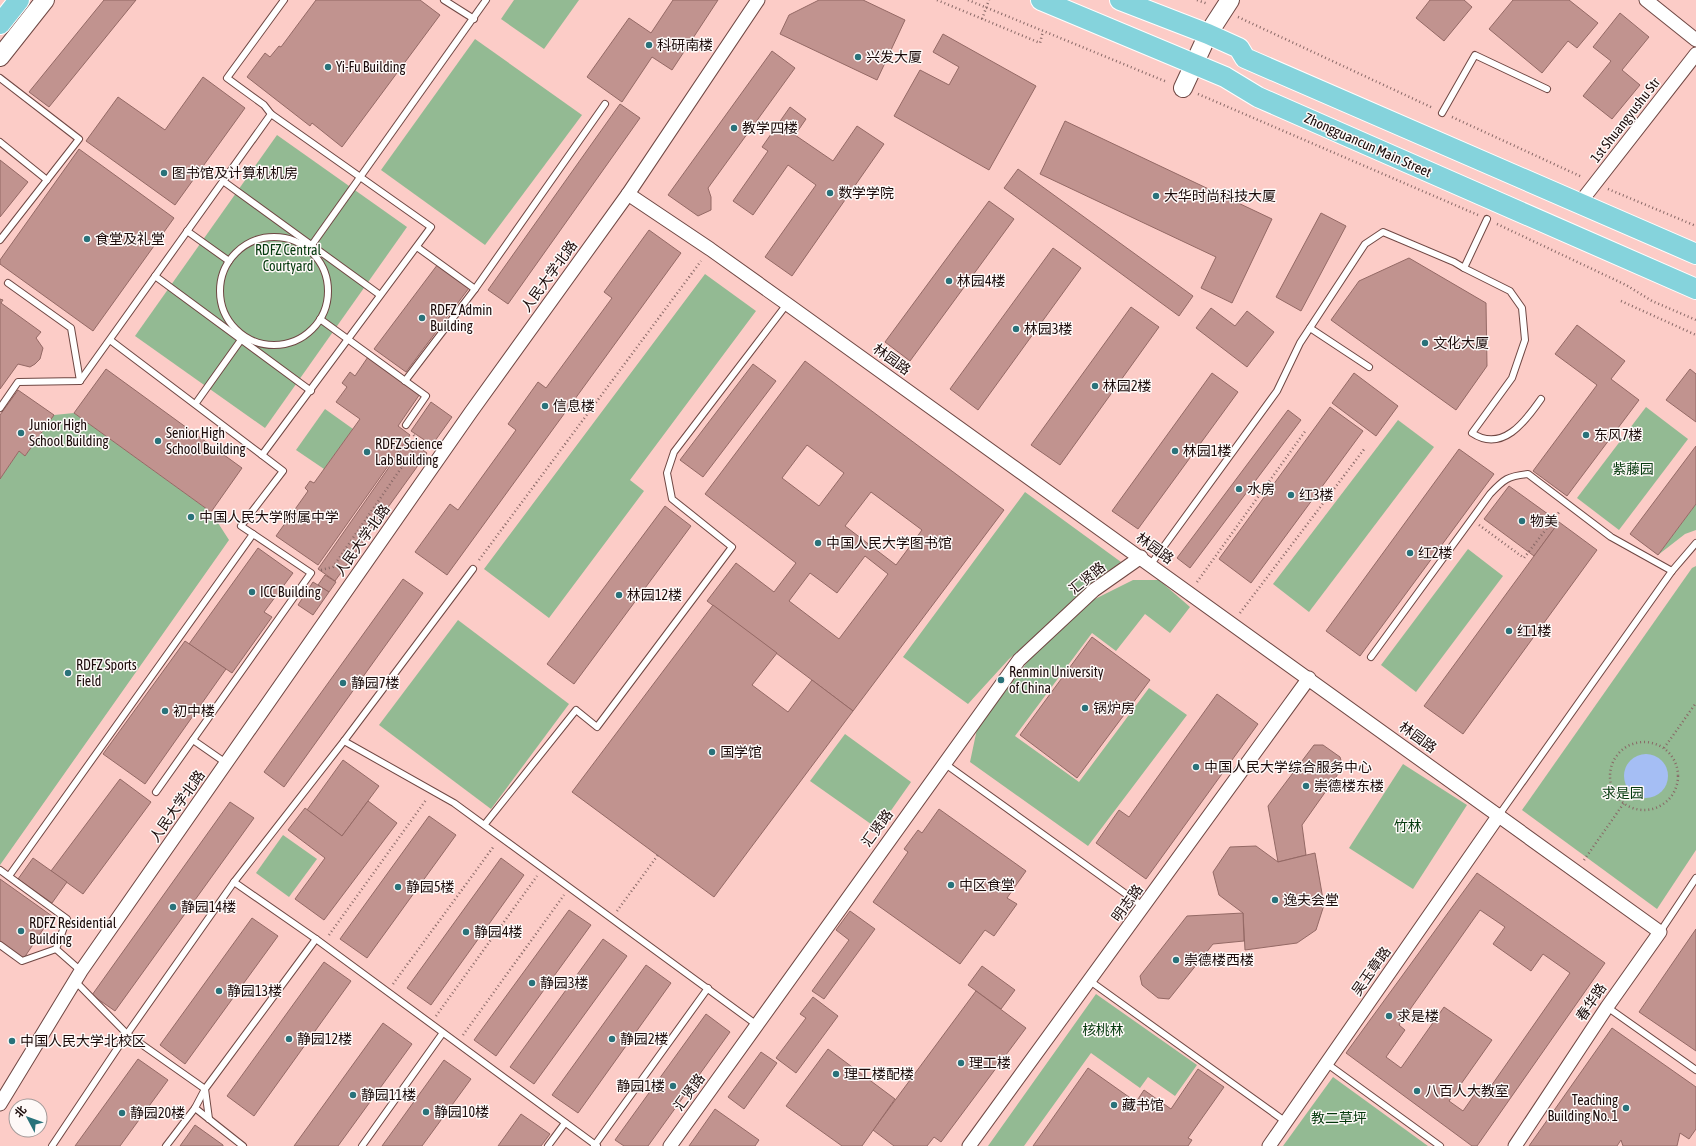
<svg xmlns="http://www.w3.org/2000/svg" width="1696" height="1146" font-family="'Asap Condensed','Noto Sans SC',sans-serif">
  <rect width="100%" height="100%" fill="#fcccc7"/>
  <g fill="#93ba93">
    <polygon points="514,0 579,0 544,49 501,19"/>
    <polygon points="475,39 582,115 485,245 381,170"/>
    <polygon points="277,135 407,227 265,428 135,336"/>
    <polygon points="705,274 756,311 630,480 644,491 549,618 484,569"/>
    <polygon points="1646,407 1688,439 1619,530 1577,498"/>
    <polygon points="325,409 353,429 324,469 296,450"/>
    <polygon points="74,413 211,512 229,540 0,865 0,479 19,451 25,456 54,415"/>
    <polygon points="1398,420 1434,447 1309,612 1273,584"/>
    <polygon points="1025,492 1121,562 1009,659 968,704 903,657"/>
    <polygon points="1696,504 1696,530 1685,534 1658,555"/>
    <polygon points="1468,549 1503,576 1416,692 1381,665"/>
    <polygon points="1696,566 1696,850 1657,909 1522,810 1692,568"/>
    <polygon points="1133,580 1159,580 1190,607 1170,633 1145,614 1116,651 1092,633 1015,736 1079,782 1149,688 1187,715 1088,846 970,762 977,729 1028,661 1085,604"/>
    <polygon points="458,620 569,704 491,809 379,725"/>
    <polygon points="845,734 911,782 878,829 810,781"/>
    <polygon points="1403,764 1467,805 1413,889 1349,848"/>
    <polygon points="283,835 317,859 289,897 256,873"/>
    <polygon points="1096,994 1197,1065 1175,1096 1148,1077 1140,1088 1091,1053 1024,1146 988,1146"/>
    <polygon points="1333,1077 1428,1146 1283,1146"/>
  </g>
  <circle fill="#a5bef4" cx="1646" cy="776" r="22"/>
  <g fill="#c1938f" stroke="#946965" fill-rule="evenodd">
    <polygon points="104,0 136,0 49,107 29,92"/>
    <polygon points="316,0 420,0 440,15 342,147 312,123 310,126 247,77 265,53 270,57 279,46 281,47"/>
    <polygon points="673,0 718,0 672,70 652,57 622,102 587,77 629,18 651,33"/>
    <polygon points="819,0 863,0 905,20 877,80 780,34 789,15"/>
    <polygon points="1430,0 1464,0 1472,7 1444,41 1416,18"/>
    <polygon points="1513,0 1569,0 1598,23 1577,48 1568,41 1542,73 1489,29"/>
    <polygon points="1620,13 1649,37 1622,70 1640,85 1612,119 1583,96 1611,61 1593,47"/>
    <polygon points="943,34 1036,86 989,170 894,116 920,70 949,85 959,67 933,52"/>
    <polygon points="772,51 795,68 708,188 711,197 711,210 698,216 668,195"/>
    <polygon points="203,77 245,108 175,205 86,141 118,97 165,130"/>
    <polygon points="620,104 640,118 508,304 488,290"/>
    <polygon points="790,107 806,119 795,135 833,161 857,126 884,144 792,276 765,257 816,185 788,165 753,215 733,201 768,151 762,147"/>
    <polygon points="1065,121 1272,219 1232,303 1201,288 1216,257 1040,174"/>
    <polygon points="79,149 174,218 93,331 0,264 0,260"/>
    <polygon points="0,160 28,182 0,217"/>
    <polygon points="1018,169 1193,296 1179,316 1004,188"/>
    <polygon points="989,201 1014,219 910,361 885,342"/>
    <polygon points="1321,213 1346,226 1301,311 1276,297"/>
    <polygon points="649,230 681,253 447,575 415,552 450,504 458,510 516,430 508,424 538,382 546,388 612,298 604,292"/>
    <polygon points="1053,248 1081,268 978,410 950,389"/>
    <polygon points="1409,258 1486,303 1487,366 1456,410 1331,320 1359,281"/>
    <polygon points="438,264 469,288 406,372 374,349"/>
    <polygon points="0,299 3,300 1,303 41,332 36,338 43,348 40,359 35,364 30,367 18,364 0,389"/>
    <polygon points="1131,307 1159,327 1060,465 1031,445"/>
    <polygon points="1211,308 1235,326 1247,311 1274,332 1247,367 1196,328"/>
    <polygon points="1577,325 1625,361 1611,379 1639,400 1567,496 1533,471 1597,385 1555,354"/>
    <polygon points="370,354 422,391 398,426 410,435 318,565 276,536 308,491 305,488 310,481 314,483 360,419 336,402 347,387 342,383 350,372 355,376"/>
    <path d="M805,361L1004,510L853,711L707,601L736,563L774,592L796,563L705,494ZM807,445L844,473L819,506L782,478ZM871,492L922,530L896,565L845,526ZM865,556L888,574L839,639L789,601L810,573L837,593Z"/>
    <polygon points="753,364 776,381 703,477 680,460"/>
    <polygon points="106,369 242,468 211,512 74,413"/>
    <polygon points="1690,369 1696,374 1696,422 1666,400"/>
    <polygon points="1212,373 1238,392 1138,529 1112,511"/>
    <polygon points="1354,373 1398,406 1376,436 1332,403"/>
    <polygon points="18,390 54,415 25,456 19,451 0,479 0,415"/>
    <polygon points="431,402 452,417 432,445 411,431"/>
    <polygon points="1330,407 1363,431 1251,583 1219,559"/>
    <polygon points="1288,410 1301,420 1190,568 1177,558"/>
    <polygon points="408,440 427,453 335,581 318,569"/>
    <polygon points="1696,446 1696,504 1658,555 1630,534"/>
    <polygon points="1459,449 1494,474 1360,656 1326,631"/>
    <polygon points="1509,486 1559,522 1534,556 1484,519"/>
    <polygon points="665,506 691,526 574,684 547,664"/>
    <polygon points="1559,522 1597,550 1463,734 1424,706"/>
    <polygon points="258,548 293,573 264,612 272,617 232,673 189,644"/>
    <polygon points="325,575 336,582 329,592 318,585"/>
    <polygon points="403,579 423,593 284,787 264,772"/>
    <polygon points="313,582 329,592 313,615 298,605"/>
    <polygon points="713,605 777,653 752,685 788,712 812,680 853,711 714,897 572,792"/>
    <polygon points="1092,637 1150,680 1077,778 1020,735"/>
    <polygon points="185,641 226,669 145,784 103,754"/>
    <polygon points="1217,694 1258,724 1146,879 1096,843 1119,810 1129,817"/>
    <polygon points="1314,745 1323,745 1340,757 1343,767 1302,825 1306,855 1278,862 1268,806"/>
    <polygon points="343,760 379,786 342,836 307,810"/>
    <polygon points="120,779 151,802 83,894 51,871"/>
    <polygon points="368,801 397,823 324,920 295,899 325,858 288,830 305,808 342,836"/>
    <polygon points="230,802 254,818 115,1011 92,995"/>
    <polygon points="939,809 1026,871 1007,898 1017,904 994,936 985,930 960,964 873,902 908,852 904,849 918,830 922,833"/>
    <polygon points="429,816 456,835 367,958 340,939"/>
    <polygon points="1256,846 1278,862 1315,853 1324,905 1316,930 1297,943 1245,950 1243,913 1219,895 1213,872 1230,847"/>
    <polygon points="33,858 67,882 52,903 18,879"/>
    <polygon points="501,858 524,875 431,1005 407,988"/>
    <path d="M1477,873L1605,963L1477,1146H1472L1346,1053ZM1480,910L1505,927L1493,944L1531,971L1543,954L1570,973L1489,1089L1482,1084L1463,1111L1449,1101L1492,1040L1444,1007L1401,1068L1386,1057L1405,1030L1399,1025Z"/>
    <polygon points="0,879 52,916 22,961 0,945"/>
    <polygon points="569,910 591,925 496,1056 474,1040"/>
    <polygon points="850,911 875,929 824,999 812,991 849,940 836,930"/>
    <polygon points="1243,913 1244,941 1213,944 1169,999 1158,998 1142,985 1140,976 1187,916"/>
    <polygon points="252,918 278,936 185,1064 160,1045"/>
    <polygon points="1696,929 1696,1051 1639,1012"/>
    <polygon points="603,939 627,956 534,1084 510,1067"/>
    <polygon points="324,962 351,981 254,1116 227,1096"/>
    <polygon points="646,965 671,983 578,1113 552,1095"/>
    <polygon points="982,966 1015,990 1001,1009 968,985"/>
    <polygon points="976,991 1026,1028 941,1142 934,1137 927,1146 894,1146 873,1130"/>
    <polygon points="813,997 838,1016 796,1073 776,1058 806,1018 800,1014"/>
    <polygon points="706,1014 730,1032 648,1146 624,1146 615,1140"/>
    <polygon points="383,1023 412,1044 338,1146 294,1146"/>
    <polygon points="1612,1028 1696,1087 1696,1129 1689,1139 1680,1133 1677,1146 1623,1146 1621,1140 1617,1146 1529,1146"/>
    <polygon points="828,1049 895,1099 862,1146 842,1146 786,1106"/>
    <polygon points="761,1052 777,1063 744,1109 728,1097"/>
    <polygon points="138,1059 168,1080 120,1146 75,1146"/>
    <polygon points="444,1060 471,1079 422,1146 382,1146"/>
    <polygon points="1088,1068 1136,1102 1144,1090 1171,1109 1198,1069 1224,1087 1188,1138 1192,1140 1188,1146 1033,1146"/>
    <polygon points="715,1109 759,1140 755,1146 689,1146"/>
    <polygon points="521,1114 550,1134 541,1146 498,1146"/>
    <polygon points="195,1125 223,1145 223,1146 180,1146"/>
  </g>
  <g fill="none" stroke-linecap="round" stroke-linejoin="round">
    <defs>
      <g id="lane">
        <polyline points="444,0 474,19"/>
        <polyline points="0,78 79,139 0,240"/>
        <polyline points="1442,113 1475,55 1547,89"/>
        <polyline points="271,114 264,105 227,78 284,0"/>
        <polyline points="0,142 47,180"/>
        <polyline points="223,181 380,295"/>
        <polyline points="187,231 229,261"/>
        <circle cx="274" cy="291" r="54"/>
        <polyline points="309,249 486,0"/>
        <path d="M1464,268L1510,291L1522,308L1525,340L1512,378L1472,433C1502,453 1525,422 1541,399"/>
        <polyline points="155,276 311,391"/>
        <polyline points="8,283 71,328 80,381"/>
        <polyline points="475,289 605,104"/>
        <polyline points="320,319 426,396 406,425"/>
        <polyline points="1310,328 1369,367"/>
        <polyline points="405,381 475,289 417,247"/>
        <polyline points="196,403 243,337"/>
        <path d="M0,408L18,382L80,381C144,292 207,203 271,114L431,227L262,455L110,340"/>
        <polyline points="1151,564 1277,391 1300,343 1365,244 1383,232 1454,262 1464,268 1487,219"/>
        <path d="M1371,657L1490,494C1504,479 1508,476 1528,474L1611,537L1672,571"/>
        <polyline points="193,740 226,763"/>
        <polyline points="344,741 454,803 757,1025"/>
        <polyline points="944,763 1144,907"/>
        <polyline points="156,792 311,573 253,534"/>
        <polyline points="1499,815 1672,571 1696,543"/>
        <polyline points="485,824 576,710 597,727 732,547 672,499 667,473 674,452 787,304"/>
        <polyline points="0,870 67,919 56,949 81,971"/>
        <polyline points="9,876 253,534 241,526 283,471 262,455"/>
        <polyline points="234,882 316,939 597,1146"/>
        <polyline points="1660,932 1696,878"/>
        <polyline points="0,945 22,961 56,949"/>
        <polyline points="75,981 127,1034 205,1089 195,1108 243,1146"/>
        <polyline points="1090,981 1286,1122"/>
        <polyline points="1607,1007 1696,1070"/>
        <polyline points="1326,1063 1440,1146"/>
        <polyline points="209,1119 205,1089 316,939"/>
        <polyline points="52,1146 127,1034 234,882 344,741 473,569"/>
        <polyline points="166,1146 195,1108"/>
        <polyline points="362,1146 442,1034"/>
        <polyline points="548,1146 565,1123"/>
        <polyline points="594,1146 708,988"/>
      </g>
      <g id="street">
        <polyline points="1646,0 1696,40"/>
        <polyline points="628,194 710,249 787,304 1660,932 1607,1007 1515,1146"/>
        <polyline points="1579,204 1696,54"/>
        <polyline points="0,1104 81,971 471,412 628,194 758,0"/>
        <polyline points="670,1146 1019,660 1094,590 1141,557"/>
        <polyline points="969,1146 1309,678"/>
        <polyline points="1269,1146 1499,815"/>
      </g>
      <g id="secondary">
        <polyline points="0,57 45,0"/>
        <polyline points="1183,88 1208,34 1230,0"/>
      </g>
      <g id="primary">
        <polyline points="1041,0 1225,77 1258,97 1696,289"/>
        <polyline points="1120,0 1208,34 1239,48 1245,58 1696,254"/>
        <polyline points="0,24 19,0"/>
      </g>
    </defs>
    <use href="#lane" stroke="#6f4743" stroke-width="8"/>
    <use href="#street" stroke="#6f4743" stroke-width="15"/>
    <use href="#secondary" stroke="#6f4743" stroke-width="20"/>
    <use href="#primary" stroke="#fff" stroke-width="22"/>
    <g stroke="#886866" stroke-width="2.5" stroke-dasharray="1 3" stroke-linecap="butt">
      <polyline points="937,0 1040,43 1043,31"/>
      <polyline points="968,0 1167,82"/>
      <polyline points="1197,0 1208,4"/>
      <polyline points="1238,17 1433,108"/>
      <polyline points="1198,94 1478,215"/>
      <polyline points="1452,117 1582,177"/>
      <polyline points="1608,189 1696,226"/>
      <polyline points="1497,224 1626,285 1652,301 1696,320"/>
      <polyline points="1621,301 1696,335"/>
      <polyline points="1479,525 1524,558 1560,511"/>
      <polyline points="479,560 701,261"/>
      <polyline points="321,570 333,567 419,442 412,433"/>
      <polyline points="1197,582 1306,430"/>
      <polyline points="1240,613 1365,448"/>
      <circle cx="1644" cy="776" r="34"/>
      <polyline points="1664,748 1696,703"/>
      <polyline points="1584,860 1624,803"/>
      <polyline points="617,911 658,855"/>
      <polyline points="329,935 426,800"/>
      <polyline points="393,984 494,846"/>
      <polyline points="436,1016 537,876"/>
      <polyline points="463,1035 564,895"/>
    </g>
    <use href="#lane" stroke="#fff" stroke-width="6"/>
    <use href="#street" stroke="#fff" stroke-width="13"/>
    <use href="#secondary" stroke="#fff" stroke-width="18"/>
    <use href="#primary" stroke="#85d3dc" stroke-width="20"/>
    <polyline stroke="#886866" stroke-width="2.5" stroke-dasharray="1 3" stroke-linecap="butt" points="982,19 989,0"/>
  </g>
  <g fill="#29727a" stroke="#fef9f8" stroke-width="1.5">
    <circle cx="649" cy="45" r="4"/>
    <circle cx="858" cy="57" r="4"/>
    <circle cx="328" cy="67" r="4"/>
    <circle cx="734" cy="128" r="4"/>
    <circle cx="164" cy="173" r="4"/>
    <circle cx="830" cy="193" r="4"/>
    <circle cx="1156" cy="196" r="4"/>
    <circle cx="87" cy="239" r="4"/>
    <circle cx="949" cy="281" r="4"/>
    <circle cx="422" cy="318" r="4"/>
    <circle cx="1016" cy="329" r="4"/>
    <circle cx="1425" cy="343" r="4"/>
    <circle cx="1095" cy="386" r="4"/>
    <circle cx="545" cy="406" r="4"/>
    <circle cx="21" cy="433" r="4"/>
    <circle cx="1586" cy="435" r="4"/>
    <circle cx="158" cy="441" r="4"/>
    <circle cx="1175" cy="451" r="4"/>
    <circle cx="367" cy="452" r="4"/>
    <circle cx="1239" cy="489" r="4"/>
    <circle cx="1291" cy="495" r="4"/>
    <circle cx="191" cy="517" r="4"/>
    <circle cx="1522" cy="521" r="4"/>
    <circle cx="818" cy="543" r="4"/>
    <circle cx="1410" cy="553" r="4"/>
    <circle cx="252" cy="592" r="4"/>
    <circle cx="619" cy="595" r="4"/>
    <circle cx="1509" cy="631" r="4"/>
    <circle cx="68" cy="673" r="4"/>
    <circle cx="1001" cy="680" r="4"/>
    <circle cx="343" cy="683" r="4"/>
    <circle cx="1085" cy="708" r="4"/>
    <circle cx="165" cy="711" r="4"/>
    <circle cx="712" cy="752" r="4"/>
    <circle cx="1196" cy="767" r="4"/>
    <circle cx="1306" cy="786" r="4"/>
    <circle cx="951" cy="885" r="4"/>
    <circle cx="398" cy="887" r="4"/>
    <circle cx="1275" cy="900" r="4"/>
    <circle cx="173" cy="907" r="4"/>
    <circle cx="21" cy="931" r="4"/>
    <circle cx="466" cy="932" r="4"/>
    <circle cx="1176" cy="960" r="4"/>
    <circle cx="532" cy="983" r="4"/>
    <circle cx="219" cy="991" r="4"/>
    <circle cx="1389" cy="1016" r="4"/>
    <circle cx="289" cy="1039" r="4"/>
    <circle cx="612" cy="1039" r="4"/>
    <circle cx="12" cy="1041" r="4"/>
    <circle cx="961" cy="1063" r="4"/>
    <circle cx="836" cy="1074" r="4"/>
    <circle cx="673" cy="1086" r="4"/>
    <circle cx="1417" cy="1091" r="4"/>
    <circle cx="353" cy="1095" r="4"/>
    <circle cx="1114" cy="1105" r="4"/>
    <circle cx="1626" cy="1108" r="4"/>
    <circle cx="426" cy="1112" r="4"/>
    <circle cx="122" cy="1113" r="4"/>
  </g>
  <g text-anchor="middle" stroke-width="3" stroke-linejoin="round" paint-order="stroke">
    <g font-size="14" fill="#1b0b0a" stroke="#fef9f8" text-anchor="start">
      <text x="657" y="50">科研南楼</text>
      <text x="866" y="62">兴发大厦</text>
      <text x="336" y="72">Yi-Fu Building</text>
      <text x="742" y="133">教学四楼</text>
      <text x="172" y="178">图书馆及计算机机房</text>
      <text x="838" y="198">数学学院</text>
      <text x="1164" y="201">大华时尚科技大厦</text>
      <text x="95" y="244">食堂及礼堂</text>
      <text x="957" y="286">林园4楼</text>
      <text x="430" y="315">RDFZ Admin<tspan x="430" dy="16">Building</tspan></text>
      <text x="1024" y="334">林园3楼</text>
      <text x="1433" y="348">文化大厦</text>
      <text x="1103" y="391">林园2楼</text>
      <text x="553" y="411">信息楼</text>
      <text x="29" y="430">Junior High<tspan x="29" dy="16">School Building</tspan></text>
      <text x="166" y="438">Senior High<tspan x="166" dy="16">School Building</tspan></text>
      <text x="1594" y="440">东风7楼</text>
      <text x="375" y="449">RDFZ Science<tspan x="375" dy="16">Lab Building</tspan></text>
      <text x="1183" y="456">林园1楼</text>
      <text x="1247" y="494">水房</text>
      <text x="1299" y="500">红3楼</text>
      <text x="199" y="522">中国人民大学附属中学</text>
      <text x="1530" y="526">物美</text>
      <text x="826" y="548">中国人民大学图书馆</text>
      <text x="1418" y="558">红2楼</text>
      <text x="260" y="597">ICC Building</text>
      <text x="627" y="600">林园12楼</text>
      <text x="1517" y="636">红1楼</text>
      <text x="76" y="670">RDFZ Sports<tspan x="76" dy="16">Field</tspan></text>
      <text x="1009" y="677">Renmin University<tspan x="1009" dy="16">of China</tspan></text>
      <text x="351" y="688">静园7楼</text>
      <text x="1093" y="713">锅炉房</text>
      <text x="173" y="716">初中楼</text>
      <text x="720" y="757">国学馆</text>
      <text x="1204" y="772">中国人民大学综合服务中心</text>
      <text x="1314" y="791">崇德楼东楼</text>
      <text x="959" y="890">中区食堂</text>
      <text x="406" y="892">静园5楼</text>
      <text x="1283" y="905">逸夫会堂</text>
      <text x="181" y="912">静园14楼</text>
      <text x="29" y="928">RDFZ Residential<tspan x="29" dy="16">Building</tspan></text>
      <text x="474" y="937">静园4楼</text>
      <text x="1184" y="965">崇德楼西楼</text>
      <text x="540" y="988">静园3楼</text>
      <text x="227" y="996">静园13楼</text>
      <text x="1397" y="1021">求是楼</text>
      <text x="297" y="1044">静园12楼</text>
      <text x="620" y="1044">静园2楼</text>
      <text x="20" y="1046">中国人民大学北校区</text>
      <text x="969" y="1068">理工楼</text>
      <text x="844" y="1079">理工楼配楼</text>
      <text x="665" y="1091" text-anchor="end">静园1楼</text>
      <text x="1425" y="1096">八百人大教室</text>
      <text x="361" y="1100">静园11楼</text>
      <text x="1618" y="1105" text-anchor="end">Teaching<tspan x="1618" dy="16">Building No. 1</tspan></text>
      <text x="1122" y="1110">藏书馆</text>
      <text x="434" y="1117">静园10楼</text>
      <text x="130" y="1118">静园20楼</text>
    </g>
    <g font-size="14" fill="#1b0b0a" stroke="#fef9f8">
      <text transform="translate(1625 120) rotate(-52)" y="5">1st Shuangyushu Str</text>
      <text transform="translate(1368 145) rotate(24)" y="5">Zhongguancun Main Street</text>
      <text transform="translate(549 276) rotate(-54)" y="5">人民大学北路</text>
      <text transform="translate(892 359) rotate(36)" y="5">林园路</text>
      <text transform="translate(362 540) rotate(-55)" y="5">人民大学北路</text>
      <text transform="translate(1155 548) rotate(36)" y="5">林园路</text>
      <text transform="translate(1087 578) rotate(-39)" y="5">汇贤路</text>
      <text transform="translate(1418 737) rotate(36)" y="5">林园路</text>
      <text transform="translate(177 806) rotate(-55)" y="5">人民大学北路</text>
      <text transform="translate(877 828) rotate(-54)" y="5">汇贤路</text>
      <text transform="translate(1127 903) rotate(-54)" y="5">明志路</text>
      <text transform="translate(1371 971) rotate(-55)" y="5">吴玉章路</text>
      <text transform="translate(1591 1002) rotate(-56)" y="5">春华路</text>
      <text transform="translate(689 1092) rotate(-54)" y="5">汇贤路</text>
    </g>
    <g font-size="14" fill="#03380c" stroke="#fef9f8">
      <text x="288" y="255">RDFZ Central<tspan x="288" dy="16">Courtyard</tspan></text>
      <text x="1633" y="474">紫藤园</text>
      <text x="1623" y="798">求是园</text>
      <text x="1408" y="831">竹林</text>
      <text x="1103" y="1035">核桃林</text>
      <text x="1339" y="1123">教二草坪</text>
    </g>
  </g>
  <g transform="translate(28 1118) rotate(311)"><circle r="19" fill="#fef9f8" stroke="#a39a99"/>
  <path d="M0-3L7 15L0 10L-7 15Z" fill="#29727a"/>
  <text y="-6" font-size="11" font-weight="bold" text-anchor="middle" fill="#1b0b0a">北</text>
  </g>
</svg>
